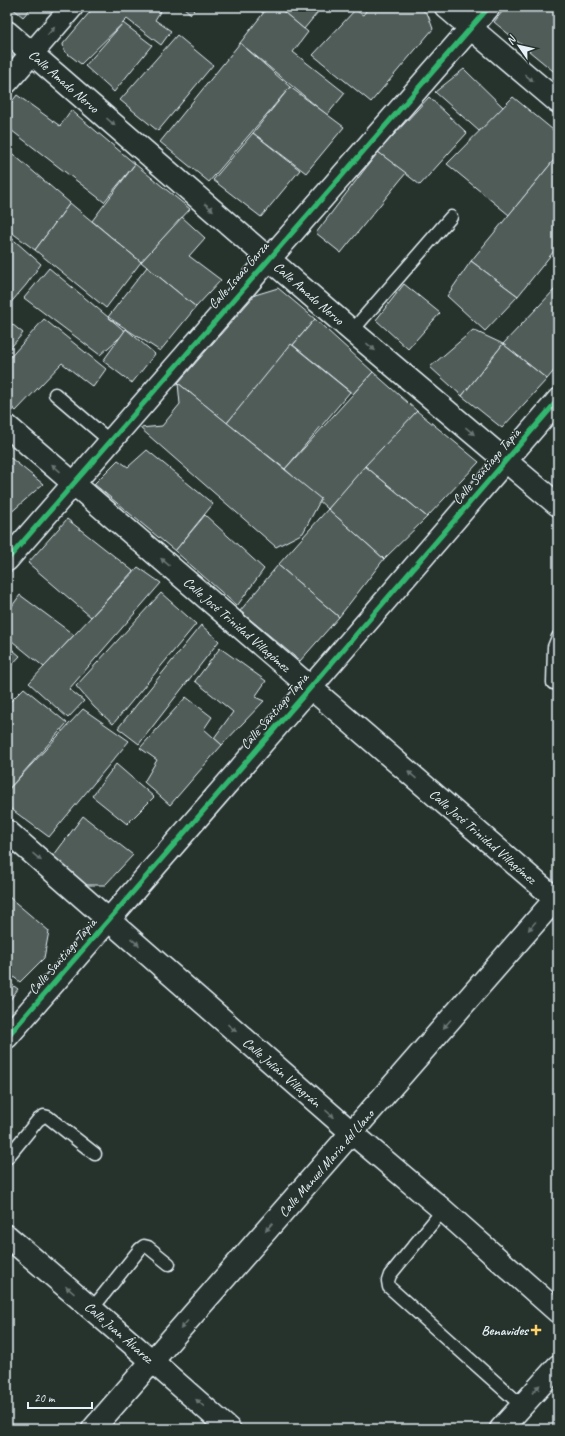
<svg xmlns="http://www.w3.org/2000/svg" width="565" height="1436" font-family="Caveat,sans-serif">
  <rect width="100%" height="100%" fill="#26332d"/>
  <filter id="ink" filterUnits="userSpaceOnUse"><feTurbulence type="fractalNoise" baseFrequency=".025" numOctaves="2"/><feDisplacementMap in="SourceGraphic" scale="8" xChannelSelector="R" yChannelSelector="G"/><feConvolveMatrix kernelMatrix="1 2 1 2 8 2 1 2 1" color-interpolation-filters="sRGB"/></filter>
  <g filter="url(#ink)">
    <g fill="#505c59" stroke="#e8f1f8">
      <polygon points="11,7 32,7 23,17"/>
      <polygon points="94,7 163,7 155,20 171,31 161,45 127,19 81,64 64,51 63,44"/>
      <polygon points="183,7 196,7 191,14"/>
      <polygon points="256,7 269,7 263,13"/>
      <polygon points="268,7 278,7 308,32 293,52 345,93 327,115 240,43"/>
      <polygon points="278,7 322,7 304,29"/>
      <polygon points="369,7 419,7 428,15 433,29 371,102 313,55 355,10 363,15"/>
      <polygon points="506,7 558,7 558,75 494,22"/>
      <polygon points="123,23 152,45 114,92 85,66"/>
      <polygon points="177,35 213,65 158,131 120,100"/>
      <polygon points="240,43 290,87 209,182 160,142"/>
      <polygon points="464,69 505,109 479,131 435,92"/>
      <polygon points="290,87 344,127 306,173 253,133"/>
      <polygon points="17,95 60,126 71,110 135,164 104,202 7,127 7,108"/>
      <polygon points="429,97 467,133 420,185 378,152"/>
      <polygon points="513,97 558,134 558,155 509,215 447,164"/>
      <polygon points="253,133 300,170 261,217 213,180"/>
      <polygon points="7,149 70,203 35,250 7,229"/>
      <polygon points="378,152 406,173 341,253 316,233"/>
      <polygon points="558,155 558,246 518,296 471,261"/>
      <polygon points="135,164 190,209 141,262 92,221"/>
      <polygon points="70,203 141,262 106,308 35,250"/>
      <polygon points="182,217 205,238 189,256 221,280 196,307 141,262"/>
      <polygon points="7,234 41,264 26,285 7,307"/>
      <polygon points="471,261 518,296 485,331 447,296"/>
      <polygon points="147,267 196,307 160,351 108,317"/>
      <polygon points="49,268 126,332 100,355 24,298"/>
      <polygon points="404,284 440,313 408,349 376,320"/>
      <polygon points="278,288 315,319 227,423 178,383 255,295"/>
      <polygon points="556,288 558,289 558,366 547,379 503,344"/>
      <polygon points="44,319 106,369 93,387 62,363 16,411 7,403 7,361"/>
      <polygon points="315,319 373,372 353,394 293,345"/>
      <polygon points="7,320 23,333 7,352"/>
      <polygon points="126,329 155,354 132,383 103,361"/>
      <polygon points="473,330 503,344 462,396 430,367"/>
      <polygon points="291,344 350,392 285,469 227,423"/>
      <polygon points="503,344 547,379 502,428 462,396"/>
      <polygon points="373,372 417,411 328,509 285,469"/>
      <polygon points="178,383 321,499 303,533 276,547 140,428 162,426 180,404"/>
      <polygon points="417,411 479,462 427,517 365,466"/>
      <polygon points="147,450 213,504 175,551 94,484 118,460 128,467"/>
      <polygon points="7,455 43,484 7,516"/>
      <polygon points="365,466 427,517 384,559 328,509"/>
      <polygon points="328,509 384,559 339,617 278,565"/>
      <polygon points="205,515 264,569 237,606 175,551"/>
      <polygon points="67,519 133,571 91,617 28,563"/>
      <polygon points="278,565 339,617 300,661 240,611"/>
      <polygon points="138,567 161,583 69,689 84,701 68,718 29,683"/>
      <polygon points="161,593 196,624 113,724 94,707 76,686"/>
      <polygon points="20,595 74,635 44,667 7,637 7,613"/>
      <polygon points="201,625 219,641 139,744 118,728"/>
      <polygon points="7,645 20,656 7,670"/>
      <polygon points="220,648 266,681 255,697 264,701 222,745 214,738 233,712 195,681"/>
      <polygon points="24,688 67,723 7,791 7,705"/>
      <polygon points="186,697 212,717 204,729 222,745 170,805 144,782 157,760 140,748"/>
      <polygon points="83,709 129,741 49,837 7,806 7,791"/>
      <polygon points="116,764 154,797 127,824 92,796"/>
      <polygon points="83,816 133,855 105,885 85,885 51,859"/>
      <polygon points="9,897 49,931 44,958 20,982 7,972 7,899"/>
      <polygon points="7,981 18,989 7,1004"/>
    </g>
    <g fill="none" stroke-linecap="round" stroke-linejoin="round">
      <defs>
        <g id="lane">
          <polyline points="352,331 451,217"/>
          <polyline points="55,394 110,441"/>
          <polyline points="553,683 554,647 558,637"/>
          <polyline points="7,1158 38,1120 44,1116 48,1117 95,1154"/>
          <polyline points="443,1210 390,1275 388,1281 389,1287 521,1405"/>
          <polyline points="92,1309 140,1249 144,1246 148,1247 169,1264"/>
        </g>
        <g id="street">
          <polyline points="446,7 558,102"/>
          <polyline points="7,32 352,331 558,505"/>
          <polyline points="7,82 72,7"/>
          <polyline points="7,426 558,901"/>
          <polyline points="93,1429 558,896"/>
          <polyline points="501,1429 558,1366"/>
        </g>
        <g id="secondary">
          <polyline points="7,560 489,7"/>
          <polyline points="7,831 352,1133 443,1210 558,1312"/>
          <polyline points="7,1037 311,687 558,400"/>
          <polyline points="7,1236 152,1361 229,1429"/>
        </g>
      </defs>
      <use href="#lane" stroke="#e8f1f8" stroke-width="15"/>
      <use href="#street" stroke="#e8f1f8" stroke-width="25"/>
      <use href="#secondary" stroke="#e8f1f8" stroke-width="25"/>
      <use href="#lane" stroke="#26332d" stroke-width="12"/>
      <use href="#street" stroke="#26332d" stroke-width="22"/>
      <use href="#secondary" stroke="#26332d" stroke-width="22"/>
      <defs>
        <g id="cycleway">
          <polyline points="7,560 489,7"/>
          <polyline points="7,1037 311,687 558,400"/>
        </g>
      </defs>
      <use href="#cycleway" stroke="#26332d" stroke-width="8"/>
      <use href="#cycleway" stroke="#33b770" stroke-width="5"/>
    </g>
    <defs><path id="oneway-solid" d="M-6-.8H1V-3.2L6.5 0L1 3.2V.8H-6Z"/></defs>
    <g fill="#6a7674">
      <use href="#oneway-solid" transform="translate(51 31) rotate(-49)"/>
      <use href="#oneway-solid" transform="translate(529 78) rotate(40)"/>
      <use href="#oneway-solid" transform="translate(111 122) rotate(41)"/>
      <use href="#oneway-solid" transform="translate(209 207) rotate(41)"/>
      <use href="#oneway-solid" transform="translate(371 347) rotate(40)"/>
      <use href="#oneway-solid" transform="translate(470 431) rotate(40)"/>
      <use href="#oneway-solid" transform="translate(56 468) rotate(-139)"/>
      <use href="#oneway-solid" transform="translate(165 562) rotate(-139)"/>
      <use href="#oneway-solid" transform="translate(412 775) rotate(-139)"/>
      <use href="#oneway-solid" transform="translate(37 857) rotate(41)"/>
      <use href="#oneway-solid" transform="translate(532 926) rotate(131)"/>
      <use href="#oneway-solid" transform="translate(135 942) rotate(41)"/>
      <use href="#oneway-solid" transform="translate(447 1024) rotate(131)"/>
      <use href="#oneway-solid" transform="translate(232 1028) rotate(41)"/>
      <use href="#oneway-solid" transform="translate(330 1114) rotate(41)"/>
      <use href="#oneway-solid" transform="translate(269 1227) rotate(131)"/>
      <use href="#oneway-solid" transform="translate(70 1290) rotate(-139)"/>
      <use href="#oneway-solid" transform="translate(184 1325) rotate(131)"/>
      <use href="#oneway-solid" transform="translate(536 1389) rotate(-47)"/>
      <use href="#oneway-solid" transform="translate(200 1403) rotate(-138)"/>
    </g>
  </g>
  <path fill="#ffd166" stroke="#26332d" stroke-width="1.5" d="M534 1324h4v4h4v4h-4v4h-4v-4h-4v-4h4z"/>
  <g text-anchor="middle" stroke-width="3" stroke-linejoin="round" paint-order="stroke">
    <g font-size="14" fill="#e8f1f8" stroke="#26332d">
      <text transform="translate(64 81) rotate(41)" y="5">Calle Amado Nervo</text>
      <text transform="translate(238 275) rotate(-49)" y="5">Calle Isaac Garza</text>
      <text transform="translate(309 293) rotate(41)" y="5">Calle Amado Nervo</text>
      <text transform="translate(486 466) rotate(-49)" y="5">Calle Santiago Tapia</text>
      <text transform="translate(237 624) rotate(41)" y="5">Calle José Trinidad Villagómez</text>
      <text transform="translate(274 711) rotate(-49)" y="5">Calle Santiago Tapia</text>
      <text transform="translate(483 836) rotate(41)" y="5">Calle José Trinidad Villagómez</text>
      <text transform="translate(62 956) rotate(-49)" y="5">Calle Santiago Tapia</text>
      <text transform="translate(282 1072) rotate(41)" y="5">Calle Julián Villagrán</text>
      <text transform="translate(326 1163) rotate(-49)" y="5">Calle Manuel Maria del Llano</text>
      <text transform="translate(119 1332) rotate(41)" y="5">Calle Juan Álvarez</text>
    </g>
    <g font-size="14" font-weight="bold" fill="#e8f1f8" stroke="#26332d" text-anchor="end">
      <text x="528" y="1335">Benavides</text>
    </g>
  </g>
  <rect width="565" height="1436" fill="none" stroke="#26332d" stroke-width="24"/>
  <rect x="12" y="12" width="541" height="1412" fill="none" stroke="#e8f1f8" stroke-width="1.5" filter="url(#ink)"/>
  <g transform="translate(519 46) rotate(304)" stroke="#26332d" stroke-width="3" paint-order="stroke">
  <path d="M0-3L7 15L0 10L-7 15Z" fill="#e8f1f8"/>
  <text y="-6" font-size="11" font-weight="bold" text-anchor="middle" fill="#e8f1f8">N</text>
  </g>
  <path d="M28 1402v6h64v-6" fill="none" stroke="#e8f1f8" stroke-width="2"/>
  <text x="34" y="1402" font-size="12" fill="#e8f1f8" stroke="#26332d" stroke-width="3" paint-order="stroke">20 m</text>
</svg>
